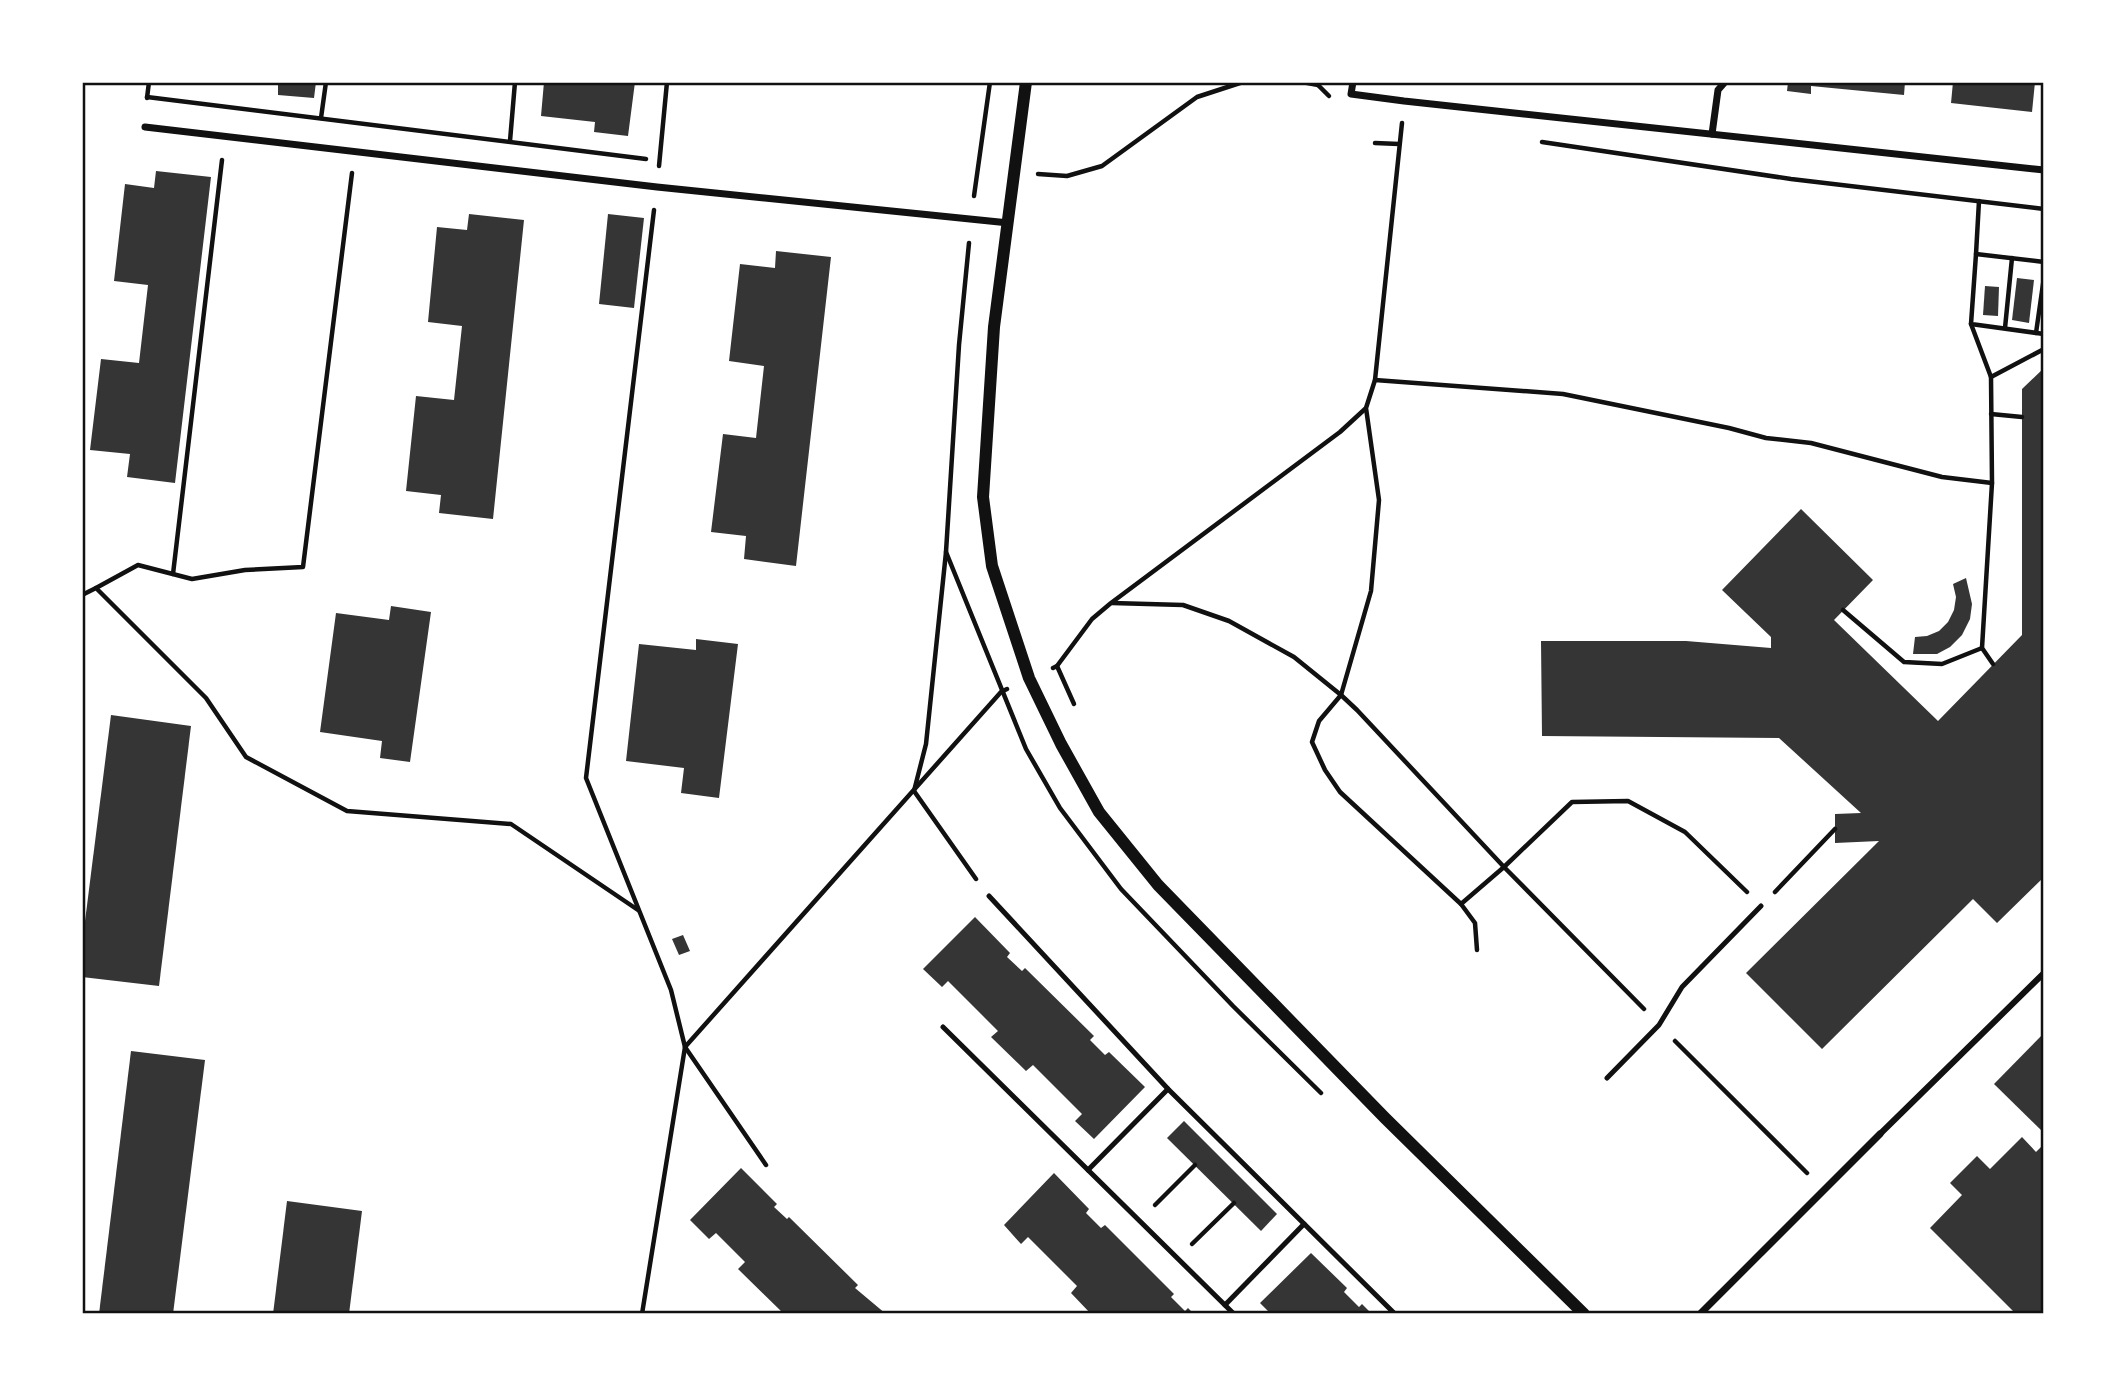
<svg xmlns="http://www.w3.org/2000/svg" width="2126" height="1396" font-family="'Titillium Web',sans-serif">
  <rect width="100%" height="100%" fill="#fff"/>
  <g fill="#353535">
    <polygon points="278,82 316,82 314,98 278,95"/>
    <polygon points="544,82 635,82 628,136 594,132 595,122 541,116"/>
    <polygon points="1788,82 1905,82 1904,95 1811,86 1811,94 1787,91"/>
    <polygon points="1953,82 2035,82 2032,112 1951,103"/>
    <polygon points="156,171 211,177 175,483 127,477 130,454 90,450 101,359 139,363 148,285 114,281 125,184 154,188"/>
    <polygon points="469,214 524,220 493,519 439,513 441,495 406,491 416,396 454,400 462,326 428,322 437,227 467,230"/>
    <polygon points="608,214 644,218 634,308 599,304"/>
    <polygon points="776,251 831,257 796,566 744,559 746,536 711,532 723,434 756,438 764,366 729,361 740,264 775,268"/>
    <polygon points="2017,278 2034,280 2029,323 2012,320"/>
    <polygon points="1985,286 1999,287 1998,316 1983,315"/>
    <polygon points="2044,368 2044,877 1997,923 1973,899 1822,1049 1746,973 1879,841 1835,843 1835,814 1861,813 1779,738 1542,736 1541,641 1686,641 1771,648 1771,637 1722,590 1801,509 1873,580 1834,620 1938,721 2022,635 2022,389"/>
    <polygon points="1966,578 1972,604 1970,619 1962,635 1950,647 1937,654 1913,654 1915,637 1927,636 1939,631 1948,622 1954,610 1956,597 1953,584"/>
    <polygon points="391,606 431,612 410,762 380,758 382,741 320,732 336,613 389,620"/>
    <polygon points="696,639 738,644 719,798 681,793 684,768 626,761 639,644 696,650"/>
    <polygon points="111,715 191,726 159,986 82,977 82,945"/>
    <polygon points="975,917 1010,953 1007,957 1022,971 1025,968 1094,1036 1090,1040 1105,1055 1109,1052 1145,1087 1094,1139 1075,1121 1082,1114 1033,1065 1026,1071 991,1037 998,1031 948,981 942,987 923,969"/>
    <polygon points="683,935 690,951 679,955 672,939"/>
    <polygon points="2044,1033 2044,1133 1994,1084"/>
    <polygon points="131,1051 205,1060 173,1314 99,1314"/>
    <polygon points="1184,1121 1277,1214 1261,1231 1167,1138"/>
    <polygon points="2022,1137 2036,1152 2044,1144 2044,1314 2016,1314 1930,1228 1962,1195 1950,1183 1977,1156 1990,1169"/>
    <polygon points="741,1168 777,1204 774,1207 787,1219 789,1217 858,1285 855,1288 886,1314 784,1314 738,1269 745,1262 716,1233 709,1239 690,1220"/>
    <polygon points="1054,1173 1089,1209 1086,1213 1101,1228 1105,1225 1174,1294 1171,1297 1185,1311 1188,1308 1194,1314 1091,1314 1071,1293 1077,1286 1028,1237 1021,1244 1004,1225"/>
    <polygon points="287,1201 362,1211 349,1314 273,1314"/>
    <polygon points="1311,1253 1347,1288 1344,1292 1359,1307 1362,1304 1372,1314 1271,1314 1260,1303"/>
  </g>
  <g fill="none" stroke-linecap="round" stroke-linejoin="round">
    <g stroke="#111" stroke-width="4.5">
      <polyline points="1302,82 1318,85"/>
      <polyline points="1318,85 1329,96"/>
      <polyline points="147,97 646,159"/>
      <polyline points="147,98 149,82"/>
      <polyline points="321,118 326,82"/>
      <polyline points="1402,123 1375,380 1366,408 1379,500 1371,591 1341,695 1319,721 1312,742 1325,770 1340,792 1461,904 1504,867 1572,802 1628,801 1685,832 1747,892"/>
      <polyline points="510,141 515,82"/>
      <polyline points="1542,142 1791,179 2044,209"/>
      <polyline points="1375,143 1399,144"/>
      <polyline points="659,166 667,82"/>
      <polyline points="1038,174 1067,176 1102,166 1197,97 1243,82"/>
      <polyline points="974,196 990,82"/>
      <polyline points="1979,201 1976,254 2044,262"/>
      <polyline points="969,243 959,345 946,552 926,744 914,791 976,879"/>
      <polyline points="1976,254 1971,324 2044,334"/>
      <polyline points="1971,324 1991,377 1992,483 1982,648 1993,664"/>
      <polyline points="2005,328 2012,258"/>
      <polyline points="2036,333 2044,277"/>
      <polyline points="1991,377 2044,349"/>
      <polyline points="1375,380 1563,394 1729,428 1766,438 1811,443 1942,477 1992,483"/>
      <polyline points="1991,414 2022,417"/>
      <polyline points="946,552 1026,749 1060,808 1121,889 1233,1006 1321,1093"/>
      <polyline points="173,574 222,160"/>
      <polyline points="96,588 138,565 192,579 245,570 303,567 352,173"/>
      <polyline points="82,595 96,588 206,698 246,757 347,811 511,824 638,910"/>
      <polyline points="1112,603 1183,605 1229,621 1294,657 1341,695 1357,710 1504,867 1644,1009"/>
      <polyline points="1843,610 1904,662 1942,664 1982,648"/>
      <polyline points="1057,666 1074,704"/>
      <polyline points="1053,668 1057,666 1092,619 1111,603 1340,432 1365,409"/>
      <polyline points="1775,892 1835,829"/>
      <polyline points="1461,904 1475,923 1477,950"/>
      <polyline points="1675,1041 1807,1173"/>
      <polyline points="766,1165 685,1047 1001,692 1007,689"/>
      <polyline points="1155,1205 1195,1165"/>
      <polyline points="1192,1244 1234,1203"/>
      <polyline points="642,1314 685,1047 671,990 586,778 654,210"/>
    </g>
    <g stroke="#111" stroke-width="5">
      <polyline points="989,896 1168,1089 1395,1314"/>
      <polyline points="943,1027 1234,1314"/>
      <polyline points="1607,1078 1659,1025 1682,987 1761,906"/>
      <polyline points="1088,1170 1168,1089"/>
      <polyline points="1225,1305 1304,1224"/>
    </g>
    <polyline stroke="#111" stroke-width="6" points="1880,1134 2044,973"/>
    <g stroke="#111" stroke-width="7">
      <polyline points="1353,82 1351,94 1404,101 2044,170"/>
      <polyline points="145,127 657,187 1009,223"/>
      <polyline points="1712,134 1718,90 1725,82"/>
      <polyline points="1700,1314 1880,1134"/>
    </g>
    <polyline stroke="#111" stroke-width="12" points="1026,82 994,327 983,497 992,566 1029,678 1061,744 1099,812 1158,885 1385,1118 1584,1314"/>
  </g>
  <rect width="2126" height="1396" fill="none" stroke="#ffffff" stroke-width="168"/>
  <rect x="84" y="84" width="1958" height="1228" fill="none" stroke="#111" stroke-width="2.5"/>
</svg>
